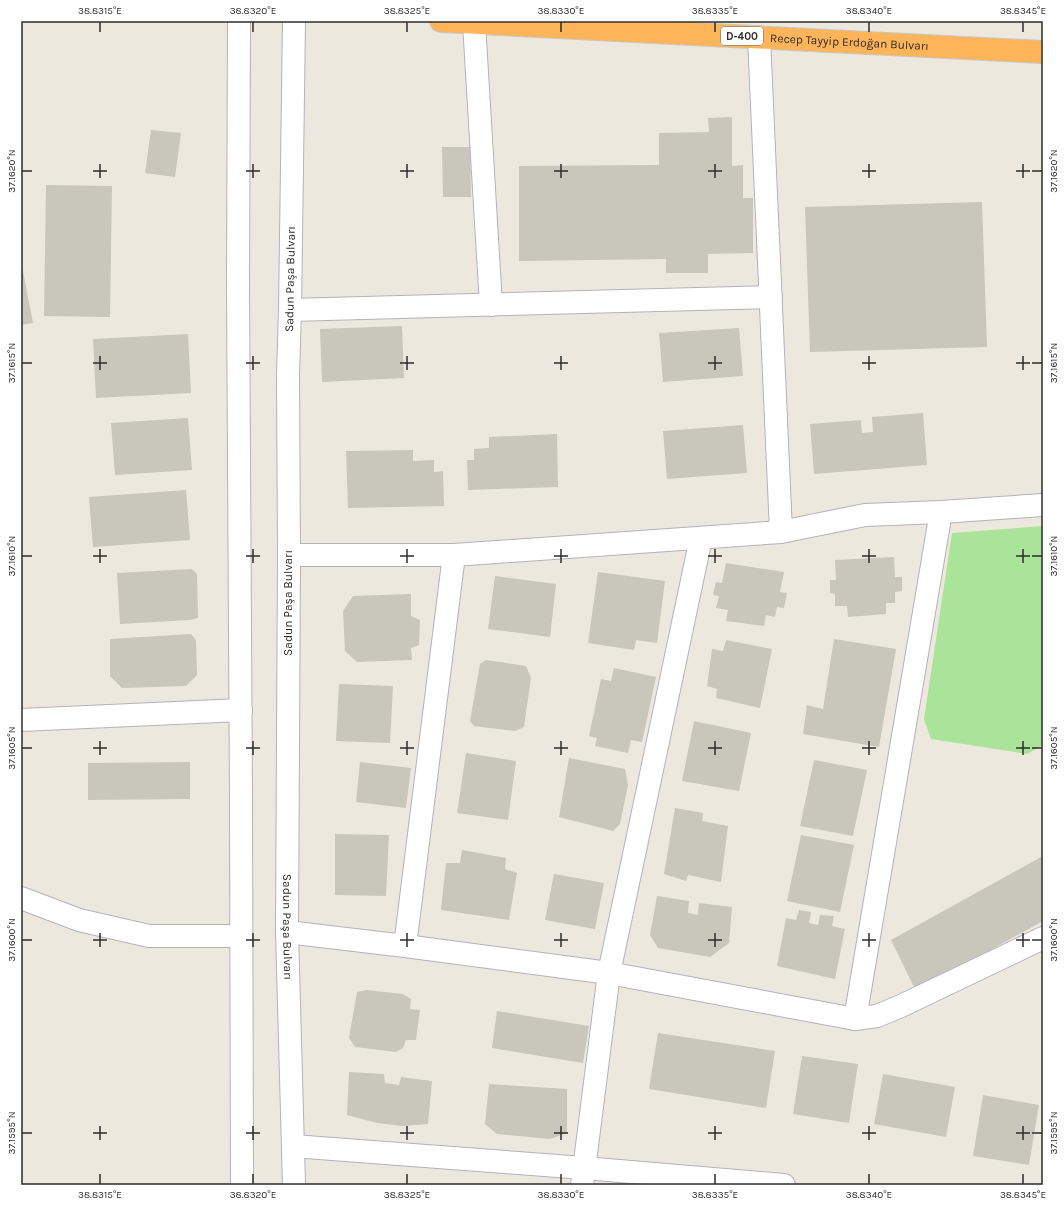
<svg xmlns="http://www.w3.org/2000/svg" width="1064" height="1206" font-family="Karla,sans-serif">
  <rect width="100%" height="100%" fill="#ede8de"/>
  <polygon fill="#aae49a" points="1043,526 1043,745 1027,754 931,739 924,719 952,533"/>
  <g fill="#c9c6bc">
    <polygon points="732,117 732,166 743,165 743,198 753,198 753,253 708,254 708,273 666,273 666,259 519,261 519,166 659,165 659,133 709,132 708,118"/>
    <polygon points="151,130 181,133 175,177 145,173"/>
    <polygon points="442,147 470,147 471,197 443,197"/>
    <polygon points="46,185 112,186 110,317 44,316"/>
    <polygon points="982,202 987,347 810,352 805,207"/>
    <polygon points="21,261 33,323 21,325"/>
    <polygon points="402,326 404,378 322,382 320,329"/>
    <polygon points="739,328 743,376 663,382 659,333"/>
    <polygon points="188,334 191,393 96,398 93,339"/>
    <polygon points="923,413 927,465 814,474 810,424 861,420 862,433 873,432 872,417"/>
    <polygon points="188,418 192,470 115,475 111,423"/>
    <polygon points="743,425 747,473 667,479 663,431"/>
    <polygon points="557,434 558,487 468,490 467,460 474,460 474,449 489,448 489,437"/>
    <polygon points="413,450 413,461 434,460 434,472 443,471 444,506 348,508 346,451"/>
    <polygon points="186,490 190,540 93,547 89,497"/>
    <polygon points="894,557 895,577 902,577 902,591 895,592 895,603 886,603 886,614 848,617 847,606 835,606 835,594 830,593 830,580 836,580 835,560"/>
    <polygon points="726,563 784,572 780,592 787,593 784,608 777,607 775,617 766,615 764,626 726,621 728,610 716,608 719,596 713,595 716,582 722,583"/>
    <polygon points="192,569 197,574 198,618 190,620 120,624 117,573"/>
    <polygon points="598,572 665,581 657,643 636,640 634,650 588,643"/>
    <polygon points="495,576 556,584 550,637 488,629"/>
    <polygon points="411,594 411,616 420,620 419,645 411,648 412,660 357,662 345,651 343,611 353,596"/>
    <polygon points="191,634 196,640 197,675 186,686 122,688 110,676 110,639"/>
    <polygon points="834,639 896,649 879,747 803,734 807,705 823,709"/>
    <polygon points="726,640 772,649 760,708 716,698 717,689 707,686 712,649 723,651"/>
    <polygon points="486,660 526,666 531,678 524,727 515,731 474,726 470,721 480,664"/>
    <polygon points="614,668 656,677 642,742 631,740 628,753 595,746 597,738 589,736 601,679 611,681"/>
    <polygon points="339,684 393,686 390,743 336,741"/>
    <polygon points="694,721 751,733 739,791 682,781"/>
    <polygon points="466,753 516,761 508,820 457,813"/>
    <polygon points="569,758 625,769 628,785 620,824 613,831 559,817"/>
    <polygon points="814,760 867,770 853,836 800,826"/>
    <polygon points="190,762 190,799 88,800 88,763"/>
    <polygon points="360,762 411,768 406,808 356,802"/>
    <polygon points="675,808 703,813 702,821 728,826 721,882 688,875 686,881 664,874"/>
    <polygon points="335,834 389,835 386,896 335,895"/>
    <polygon points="801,835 854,845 840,912 787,901"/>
    <polygon points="462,850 506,858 505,869 517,873 509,920 441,910 446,863 460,863"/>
    <polygon points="1043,856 1043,921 916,991 891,940"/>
    <polygon points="554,874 604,883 595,929 545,920"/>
    <polygon points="657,896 689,901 688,913 698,915 699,903 732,907 729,943 710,957 658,948 650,935"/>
    <polygon points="799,910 811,912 809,923 818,925 820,915 834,916 832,926 845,929 835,979 777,966 786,918 796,920"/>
    <polygon points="367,990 403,994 411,999 410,1009 420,1010 416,1040 406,1040 403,1048 396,1052 355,1047 349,1038 357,992"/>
    <polygon points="497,1011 589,1026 583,1063 492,1048"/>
    <polygon points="658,1033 775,1051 766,1108 649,1089"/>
    <polygon points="802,1056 858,1064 849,1123 793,1114"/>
    <polygon points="349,1072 384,1074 385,1083 399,1085 401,1077 432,1081 428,1124 402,1126 377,1123 347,1115"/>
    <polygon points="883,1074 955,1087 946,1137 874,1124"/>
    <polygon points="489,1084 567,1089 567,1133 550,1139 497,1134 485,1124"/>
    <polygon points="983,1095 1039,1105 1029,1165 973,1156"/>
  </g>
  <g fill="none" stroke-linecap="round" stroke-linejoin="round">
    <defs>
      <g id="street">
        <polyline points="474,23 491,305"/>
        <polyline points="759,37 781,532"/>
        <polyline points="290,310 771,297"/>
        <polyline points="289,555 454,555 781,532 865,515 941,512 1043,505"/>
        <polyline points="21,720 241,710"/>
        <polyline points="21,898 79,920 149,936 241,936"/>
        <polyline points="405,946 454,555"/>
        <polyline points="855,1019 941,512"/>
        <polyline points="293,1146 584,1168 784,1185"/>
        <polyline points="582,1185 609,973 701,538"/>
      </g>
      <g id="secondary">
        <polyline points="239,21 238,288 241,800 242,1185"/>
        <path id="s1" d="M294,21L290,310L288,375L289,555L287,932L294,1185"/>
        <polyline points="287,932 405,946 609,973 855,1019 877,1016 901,1006 1043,938"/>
      </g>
      <g id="highway">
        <path id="s2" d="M441,21L1043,52"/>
      </g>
    </defs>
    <use href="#street" stroke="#b2b2bf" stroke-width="24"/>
    <use href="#secondary" stroke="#b2b2bf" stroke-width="24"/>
    <use href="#highway" stroke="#c8c8c8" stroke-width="24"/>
    <use href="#street" stroke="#fff" stroke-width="22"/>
    <use href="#secondary" stroke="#fff" stroke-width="22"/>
    <use href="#highway" stroke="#feb458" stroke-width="22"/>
  </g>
  <path fill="none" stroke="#2c2c2c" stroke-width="1.5" d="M100,22V32M253,22V32M407,22V32M561,22V32M715,22V32M869,22V32M1023,22V32M100,164V178M253,164V178M407,164V178M561,164V178M715,164V178M869,164V178M1023,164V178M22,171H32M93,171H107M246,171H260M400,171H414M554,171H568M708,171H722M862,171H876M1016,171H1030M1032,171H1042M100,356V370M253,356V370M407,356V370M561,356V370M715,356V370M869,356V370M1023,356V370M22,363H32M93,363H107M246,363H260M400,363H414M554,363H568M708,363H722M862,363H876M1016,363H1030M1032,363H1042M100,549V563M253,549V563M407,549V563M561,549V563M715,549V563M869,549V563M1023,549V563M22,556H32M93,556H107M246,556H260M400,556H414M554,556H568M708,556H722M862,556H876M1016,556H1030M1032,556H1042M100,741V755M253,741V755M407,741V755M561,741V755M715,741V755M869,741V755M1023,741V755M22,748H32M93,748H107M246,748H260M400,748H414M554,748H568M708,748H722M862,748H876M1016,748H1030M1032,748H1042M100,933V947M253,933V947M407,933V947M561,933V947M715,933V947M869,933V947M1023,933V947M22,940H32M93,940H107M246,940H260M400,940H414M554,940H568M708,940H722M862,940H876M1016,940H1030M1032,940H1042M100,1126V1140M253,1126V1140M407,1126V1140M561,1126V1140M715,1126V1140M869,1126V1140M1023,1126V1140M22,1133H32M93,1133H107M246,1133H260M400,1133H414M554,1133H568M708,1133H722M862,1133H876M1016,1133H1030M1032,1133H1042M100,1174V1184M253,1174V1184M407,1174V1184M561,1174V1184M715,1174V1184M869,1174V1184M1023,1174V1184"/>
  <g text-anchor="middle" stroke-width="3.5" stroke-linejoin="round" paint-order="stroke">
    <rect fill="#fff" stroke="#6b6b6b" stroke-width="1" x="721" y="27" width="42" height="18" rx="3"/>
    <g font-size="11" font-weight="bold" fill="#2c2c2c">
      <text x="742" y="40">D-400</text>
    </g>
    <g font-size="12" fill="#2c2c2c" stroke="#fff">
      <text dy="4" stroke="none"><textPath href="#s2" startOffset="409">Recep Tayyip Erdoğan Bulvarı</textPath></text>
      <text transform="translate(290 279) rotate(-89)" y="4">Sadun Paşa Bulvarı</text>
      <text transform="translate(288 603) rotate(-90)" y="4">Sadun Paşa Bulvarı</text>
      <text dy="4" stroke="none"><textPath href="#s1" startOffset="906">Sadun Paşa Bulvarı</textPath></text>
    </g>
  </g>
  <rect width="1064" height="1206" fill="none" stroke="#ffffff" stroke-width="44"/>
  <rect x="22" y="22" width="1020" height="1162" fill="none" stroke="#2c2c2c" stroke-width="1.5"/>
  <g font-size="10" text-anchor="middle" fill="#2c2c2c">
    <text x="100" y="14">38.8315°E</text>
    <text x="253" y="14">38.8320°E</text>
    <text x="407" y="14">38.8325°E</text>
    <text x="561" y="14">38.8330°E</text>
    <text x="715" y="14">38.8335°E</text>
    <text x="869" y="14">38.8340°E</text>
    <text x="1023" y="14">38.8345°E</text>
    <text transform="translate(11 171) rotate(-90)" y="4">37.1620°N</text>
    <text transform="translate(1053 171) rotate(-90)" y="4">37.1620°N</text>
    <text transform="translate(11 363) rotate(-90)" y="4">37.1615°N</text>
    <text transform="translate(1053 363) rotate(-90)" y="4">37.1615°N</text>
    <text transform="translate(11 556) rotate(-90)" y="4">37.1610°N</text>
    <text transform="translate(1053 556) rotate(-90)" y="4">37.1610°N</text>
    <text transform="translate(11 748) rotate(-90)" y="4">37.1605°N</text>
    <text transform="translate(1053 748) rotate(-90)" y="4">37.1605°N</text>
    <text transform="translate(11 940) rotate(-90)" y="4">37.1600°N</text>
    <text transform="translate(1053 940) rotate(-90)" y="4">37.1600°N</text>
    <text transform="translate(11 1133) rotate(-90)" y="4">37.1595°N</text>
    <text transform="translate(1053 1133) rotate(-90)" y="4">37.1595°N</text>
    <text x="100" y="1198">38.8315°E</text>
    <text x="253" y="1198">38.8320°E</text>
    <text x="407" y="1198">38.8325°E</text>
    <text x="561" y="1198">38.8330°E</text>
    <text x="715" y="1198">38.8335°E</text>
    <text x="869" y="1198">38.8340°E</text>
    <text x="1023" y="1198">38.8345°E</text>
  </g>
</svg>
